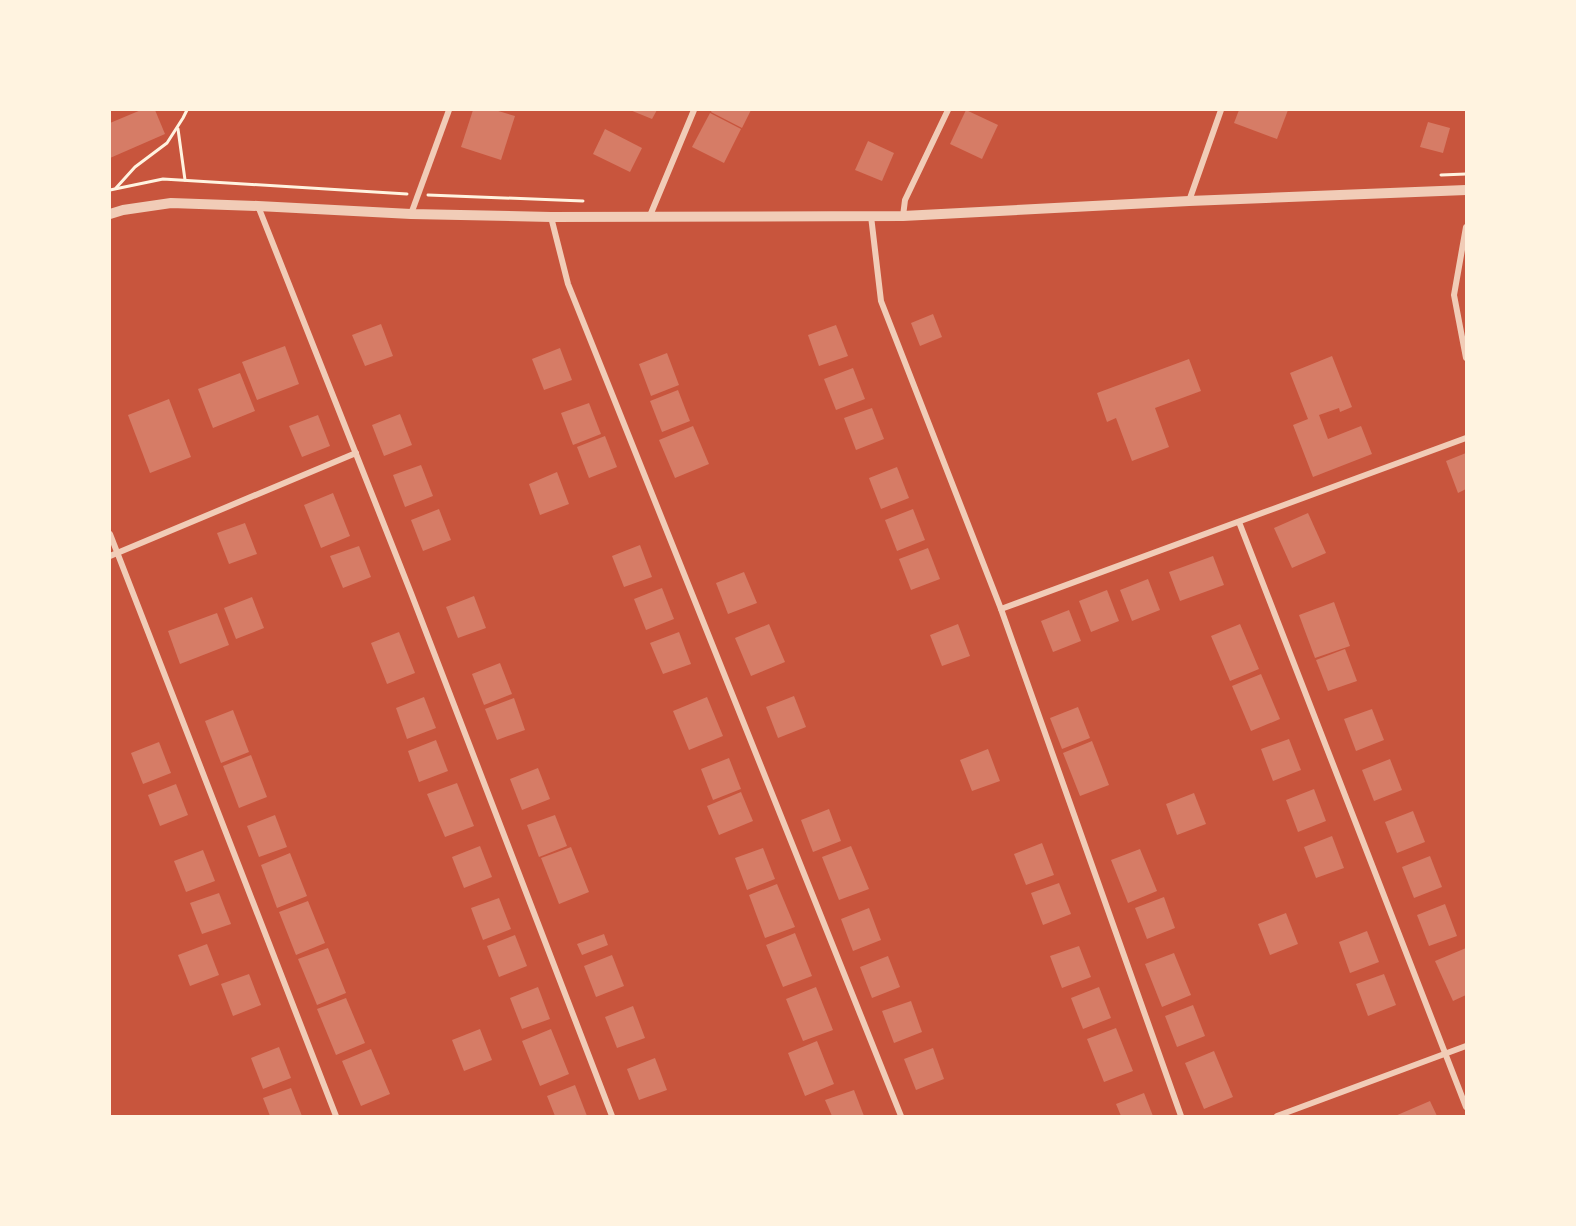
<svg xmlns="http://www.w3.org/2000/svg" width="1576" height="1226" font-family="Overpass,sans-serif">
  <rect width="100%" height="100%" fill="#c8553d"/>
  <g fill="#d67c66">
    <polygon points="141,110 155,110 165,134 110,158 110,123"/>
    <polygon points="473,110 495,110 515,116 501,160 461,147"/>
    <polygon points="630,110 657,110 652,119"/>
    <polygon points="712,110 751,110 742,128 711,112"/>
    <polygon points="966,110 998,125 982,159 950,144"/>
    <polygon points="1239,110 1288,110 1277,139 1234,123"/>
    <polygon points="710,113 741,129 724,163 692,147"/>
    <polygon points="1428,122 1450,128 1443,153 1420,147"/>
    <polygon points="605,129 642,148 630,172 593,154"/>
    <polygon points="868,141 894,153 882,181 855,170"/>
    <polygon points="933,314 942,337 920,346 911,323"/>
    <polygon points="381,324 393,356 365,366 352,335"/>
    <polygon points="836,325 848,356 819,366 808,335"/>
    <polygon points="285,346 299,384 257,400 242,362"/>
    <polygon points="560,348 572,380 544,390 532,359"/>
    <polygon points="667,353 679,385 651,396 639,364"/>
    <polygon points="1332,356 1352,407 1340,412 1339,408 1319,415 1328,439 1361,426 1372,454 1313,477 1293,425 1308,419 1290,373"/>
    <polygon points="1189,359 1201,391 1155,408 1169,447 1132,461 1116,418 1107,422 1097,393"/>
    <polygon points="853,368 865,399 836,410 824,379"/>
    <polygon points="240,373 255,411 213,428 198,389"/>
    <polygon points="678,390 690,421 662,432 650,401"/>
    <polygon points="169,399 191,457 150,473 128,415"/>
    <polygon points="589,403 601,434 573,445 561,413"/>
    <polygon points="872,408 884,439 856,450 844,418"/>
    <polygon points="400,414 412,445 384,456 372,425"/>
    <polygon points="318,415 330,446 302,457 289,426"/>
    <polygon points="693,426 709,464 675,478 659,440"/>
    <polygon points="605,436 617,467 589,478 577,447"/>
    <polygon points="1466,453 1466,489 1458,493 1446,461"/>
    <polygon points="421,465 433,496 405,507 393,475"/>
    <polygon points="897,467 909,498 881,509 869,478"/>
    <polygon points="557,472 569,504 540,515 529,484"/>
    <polygon points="333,493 350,536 321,548 304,505"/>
    <polygon points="439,509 451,540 423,551 411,520"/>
    <polygon points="913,509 925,540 897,551 885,520"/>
    <polygon points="1308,513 1326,553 1292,568 1274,528"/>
    <polygon points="245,523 257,554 229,564 217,533"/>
    <polygon points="640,545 652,577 624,587 612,556"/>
    <polygon points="359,546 371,577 343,588 330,556"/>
    <polygon points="928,548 940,579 911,590 899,559"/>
    <polygon points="1213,556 1224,585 1180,601 1169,572"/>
    <polygon points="744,572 757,603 728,614 716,583"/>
    <polygon points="1148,579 1160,610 1132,621 1120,590"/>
    <polygon points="662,588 674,619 646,630 634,599"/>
    <polygon points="1107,590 1119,621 1091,632 1079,601"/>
    <polygon points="474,596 486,628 458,638 446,607"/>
    <polygon points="252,597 264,628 236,639 224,608"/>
    <polygon points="1334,602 1350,646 1315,658 1299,615"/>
    <polygon points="1069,610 1081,641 1053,652 1041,621"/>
    <polygon points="217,613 229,645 180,664 168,631"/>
    <polygon points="769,624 785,662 751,676 735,638"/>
    <polygon points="958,624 970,656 942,666 930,635"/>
    <polygon points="1240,624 1259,669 1230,681 1211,636"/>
    <polygon points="399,632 415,673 387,684 371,643"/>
    <polygon points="679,632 691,664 663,674 650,643"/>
    <polygon points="1345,649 1357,681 1328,691 1316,660"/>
    <polygon points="500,663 512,694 484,705 472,674"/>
    <polygon points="1261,674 1280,719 1251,731 1232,686"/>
    <polygon points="794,696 806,727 778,738 766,707"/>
    <polygon points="424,697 436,728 407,739 396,708"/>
    <polygon points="707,697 723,736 689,750 673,711"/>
    <polygon points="514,698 525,730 497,740 485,709"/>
    <polygon points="1078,707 1090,738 1062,749 1050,718"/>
    <polygon points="1372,709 1384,740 1356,751 1344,719"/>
    <polygon points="233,710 249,752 221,763 205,721"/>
    <polygon points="1289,739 1301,770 1273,781 1261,749"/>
    <polygon points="436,740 448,771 419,782 408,751"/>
    <polygon points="1092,741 1109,785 1080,796 1063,753"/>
    <polygon points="159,742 171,773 143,784 131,753"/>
    <polygon points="988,749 1000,781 972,791 960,760"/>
    <polygon points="251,755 267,797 239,808 223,766"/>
    <polygon points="729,758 741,789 713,800 701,769"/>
    <polygon points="1390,759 1402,790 1374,801 1362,770"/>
    <polygon points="538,768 550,799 522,810 510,779"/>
    <polygon points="457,783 474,826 445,837 427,794"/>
    <polygon points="176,784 188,815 160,826 148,795"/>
    <polygon points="1314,789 1326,821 1298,832 1286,800"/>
    <polygon points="741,792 753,821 719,835 707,806"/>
    <polygon points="1194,793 1206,824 1177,835 1166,804"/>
    <polygon points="829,809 841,841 813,852 801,820"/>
    <polygon points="1413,811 1425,842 1397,853 1385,822"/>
    <polygon points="275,815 287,847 259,857 247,826"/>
    <polygon points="555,815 567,846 539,857 527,825"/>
    <polygon points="1332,836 1344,868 1316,878 1304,847"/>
    <polygon points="1042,843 1054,875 1026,885 1014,854"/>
    <polygon points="480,846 492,877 464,888 452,857"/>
    <polygon points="851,846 869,889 839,900 822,857"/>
    <polygon points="571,847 589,892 559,904 541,858"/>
    <polygon points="763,848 775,879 747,890 735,858"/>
    <polygon points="1140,849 1157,891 1128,903 1111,860"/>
    <polygon points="203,850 215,881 186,892 174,861"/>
    <polygon points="290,853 307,896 277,908 261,865"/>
    <polygon points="1430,856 1442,887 1414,898 1402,867"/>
    <polygon points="1059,883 1071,914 1043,925 1031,893"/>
    <polygon points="777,884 795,927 765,938 749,895"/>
    <polygon points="219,893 231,924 202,934 190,903"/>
    <polygon points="1164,897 1175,928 1147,939 1135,908"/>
    <polygon points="499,898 511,929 483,940 471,908"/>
    <polygon points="308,901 325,943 296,955 279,912"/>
    <polygon points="1445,904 1457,936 1429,946 1417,915"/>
    <polygon points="869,908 881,940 853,951 841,919"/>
    <polygon points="1286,913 1298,944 1270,955 1258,924"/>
    <polygon points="1367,931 1379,962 1350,973 1339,942"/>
    <polygon points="795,933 812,976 783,987 766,945"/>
    <polygon points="604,934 608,945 582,955 577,944"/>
    <polygon points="515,935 527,966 499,977 487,946"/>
    <polygon points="207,944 219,975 190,986 178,955"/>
    <polygon points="1079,946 1091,977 1062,988 1050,956"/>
    <polygon points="328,948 346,993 317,1005 298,959"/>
    <polygon points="1466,948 1466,995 1453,1001 1435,961"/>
    <polygon points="1174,953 1191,995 1162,1007 1145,964"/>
    <polygon points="612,955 624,986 596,997 584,966"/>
    <polygon points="888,956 900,987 872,998 860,967"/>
    <polygon points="249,974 261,1005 233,1016 221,984"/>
    <polygon points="1384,974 1396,1005 1368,1016 1356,984"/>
    <polygon points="538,987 550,1019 522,1029 510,998"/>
    <polygon points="816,987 833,1030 803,1041 786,999"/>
    <polygon points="1099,987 1111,1018 1083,1029 1071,998"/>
    <polygon points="346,998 365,1043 336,1055 317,1009"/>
    <polygon points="911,1001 922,1032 894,1043 882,1011"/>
    <polygon points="1193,1005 1205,1036 1177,1047 1165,1016"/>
    <polygon points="633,1006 645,1038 617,1048 605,1017"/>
    <polygon points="1116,1028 1133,1071 1104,1082 1087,1039"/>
    <polygon points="480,1029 492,1060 464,1071 452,1040"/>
    <polygon points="551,1029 569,1074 540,1086 522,1041"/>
    <polygon points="817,1041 834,1084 805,1096 788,1053"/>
    <polygon points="279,1047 291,1078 263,1089 251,1058"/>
    <polygon points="933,1048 944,1079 916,1090 904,1059"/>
    <polygon points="371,1049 390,1094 361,1106 342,1061"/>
    <polygon points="1214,1051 1233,1097 1204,1109 1185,1063"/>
    <polygon points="655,1058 667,1090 639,1100 627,1069"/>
    <polygon points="575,1085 587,1116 555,1116 547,1096"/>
    <polygon points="291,1088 302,1116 270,1116 263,1098"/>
    <polygon points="854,1090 864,1116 832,1116 825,1100"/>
    <polygon points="1144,1093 1153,1116 1121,1116 1116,1104"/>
    <polygon points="1430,1101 1437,1116 1395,1116"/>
  </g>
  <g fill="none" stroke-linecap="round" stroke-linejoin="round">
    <g stroke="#fff3e0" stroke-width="3">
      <polyline points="178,129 185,180"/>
      <polyline points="1441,175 1466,174"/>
      <polyline points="116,188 135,167 167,143 183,118 187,110"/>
      <polyline points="110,190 163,179 407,194"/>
      <polyline points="428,195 583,201"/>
    </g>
    <g stroke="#f1ccb7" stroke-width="6">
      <polyline points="1189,201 1221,110"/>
      <polyline points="258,206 411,593 612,1116"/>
      <polyline points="411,214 449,110"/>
      <polyline points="871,216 881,301 1001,609 1181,1116"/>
      <polyline points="903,216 905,200 948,110"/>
      <polyline points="551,217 568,284 901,1116"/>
      <polyline points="649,218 694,110"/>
      <polyline points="1466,227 1454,295 1466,358"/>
      <polyline points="1239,522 1466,1107"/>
      <polyline points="110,534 336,1116"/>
      <polyline points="110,556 356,453"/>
      <polyline points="1001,609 1466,438"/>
      <polyline points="1277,1116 1466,1046"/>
    </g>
    <polyline stroke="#f1ccb7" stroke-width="10" points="110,214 123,210 171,203 258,206 411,214 551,217 903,216 1189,201 1466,190"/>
  </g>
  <rect width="1576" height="1226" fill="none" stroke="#fff3e0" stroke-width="222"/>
</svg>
